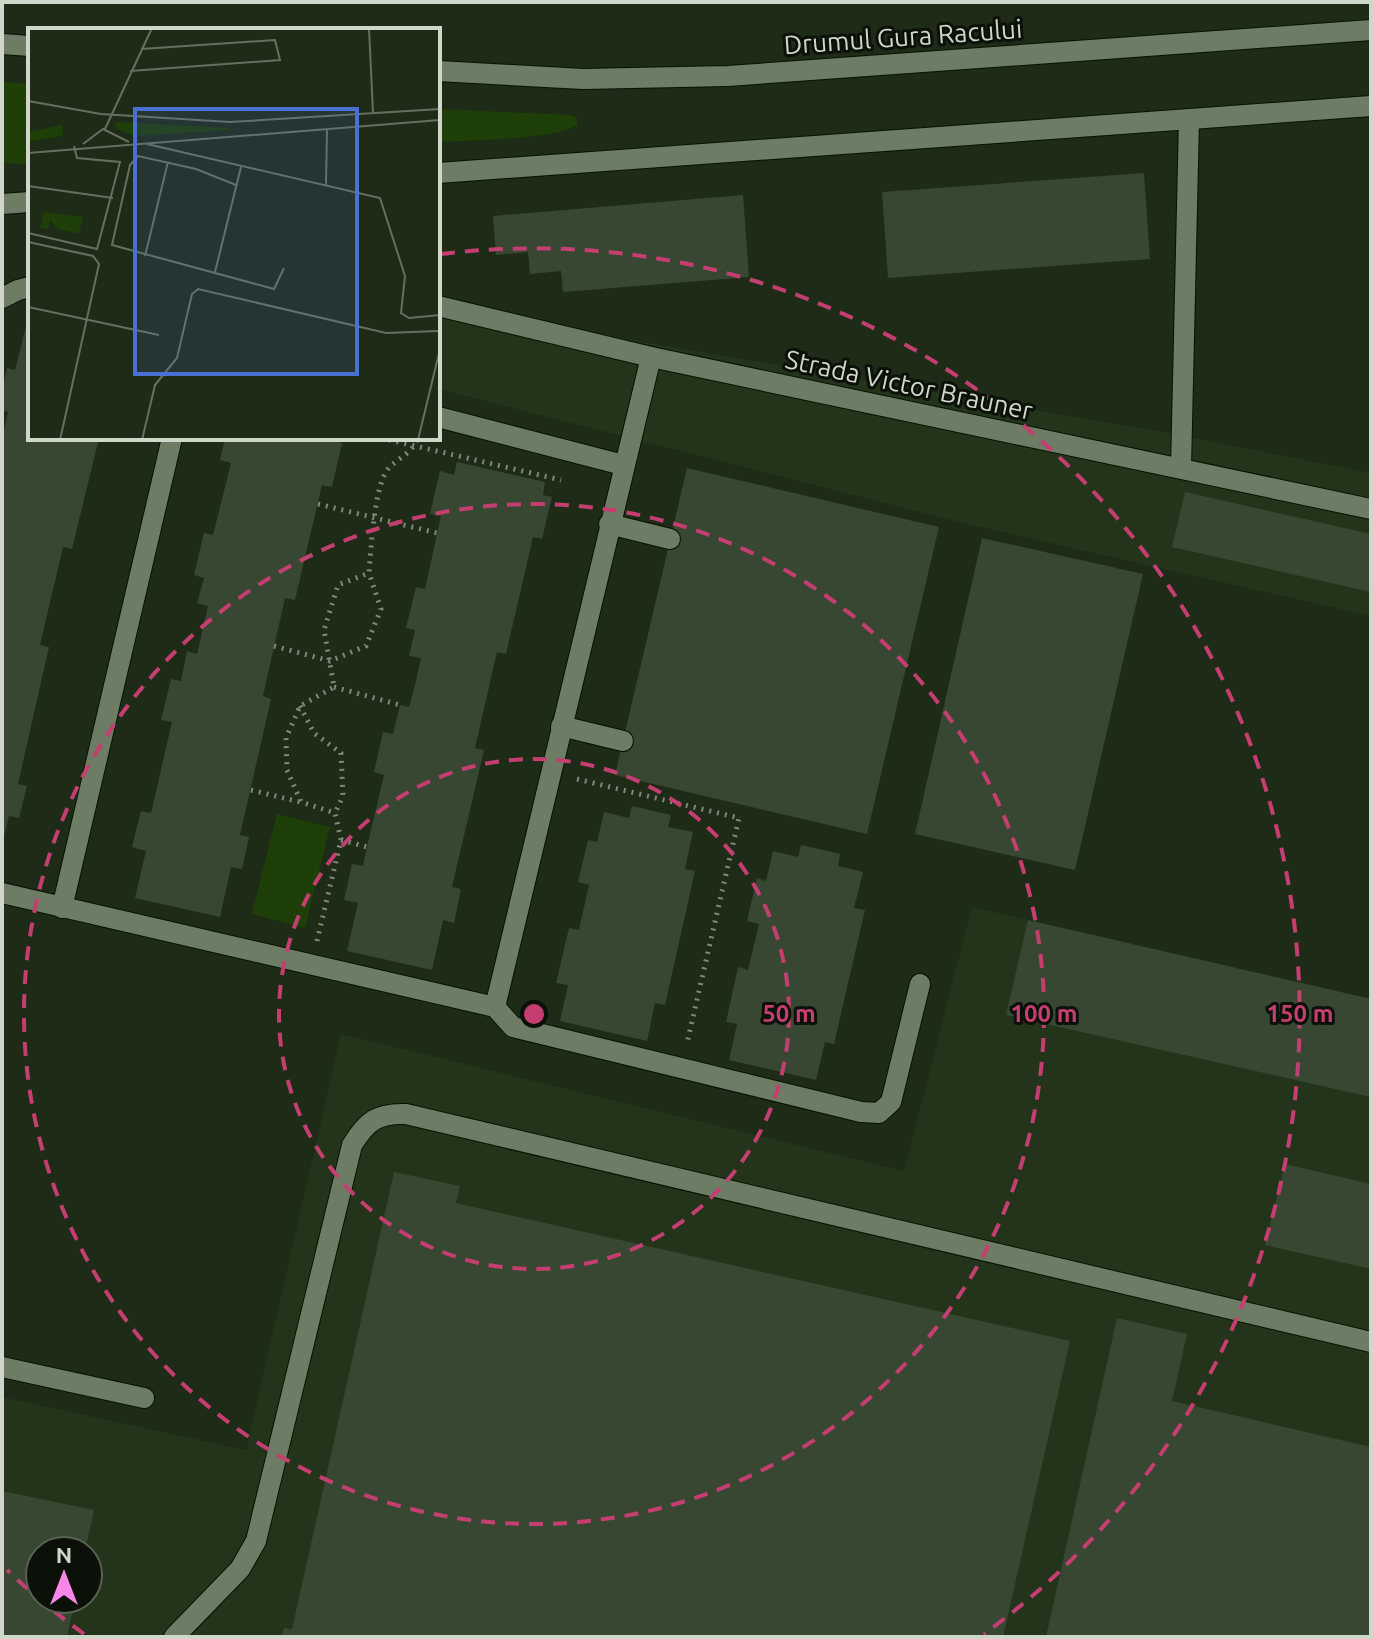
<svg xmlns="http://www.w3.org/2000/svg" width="1373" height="1639" font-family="Ubuntu,sans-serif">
  <rect width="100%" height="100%" fill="#1e2b17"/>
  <g fill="#23341a" fill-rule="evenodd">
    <polygon points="438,306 1168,433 1371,473 1371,616 967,524 438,389"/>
    <path d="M972,907L1371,999V1637H2V1397L246,1450L341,1034L904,1171ZM40,1551H88V1599H40Z"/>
  </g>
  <g fill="#1f3f08">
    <polygon points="2,82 30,84 30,164 2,163"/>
    <path d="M438,109L572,115L577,118V125C555,140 469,140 438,142Z"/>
    <polygon points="277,814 330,827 305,928 252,914"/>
  </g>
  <g fill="#384731">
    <polygon points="1144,173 1150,259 888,278 882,192"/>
    <polygon points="743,195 749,277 563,292 561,271 530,274 528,252 496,255 493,216"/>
    <polygon points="29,314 30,438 99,438 72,549 63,547 40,645 49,647 18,784 27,786 19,818 9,816 3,841 2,438 8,412 2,410 2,390 7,368 15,370"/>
    <polygon points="225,438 334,438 333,441 342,443 332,487 322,485 295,600 285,598 263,696 271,699 240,835 249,837 242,869 231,867 220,917 135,898 146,851 132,847 141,811 151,813 172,722 161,720 171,679 181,681 187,651 197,654 208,606 197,603 204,578 194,575 204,533 213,535 231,463 220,460"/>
    <polygon points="457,462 545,482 543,495 552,497 542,539 533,537 506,654 497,652 475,748 484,750 452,887 461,889 454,923 443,920 432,970 347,951 358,903 344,900 352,864 363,866 367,847 384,775 374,772 383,732 393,734 400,705 409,707 415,685 421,658 409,656 415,630 406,628 416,587 425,589 441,516 430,514 440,471 454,475"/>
    <polygon points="687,468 939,527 867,834 615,775"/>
    <polygon points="1185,492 1371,534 1371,592 1172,547"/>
    <polygon points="982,538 1143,574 1075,870 915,834"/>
    <polygon points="632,806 671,815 668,827 693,832 685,869 695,871 665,1005 655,1003 647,1041 560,1021 568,985 556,983 569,928 579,930 589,885 578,882 588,840 597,842 604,812 629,818"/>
    <polygon points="801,845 840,854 838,866 863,872 854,908 865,910 834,1044 825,1042 816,1080 729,1060 737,1024 726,1022 738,967 748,970 759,924 747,921 757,878 766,881 773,851 798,857"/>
    <polygon points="1028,920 1371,999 1371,1097 1006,1015"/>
    <polygon points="1285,1164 1371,1184 1371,1269 1265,1245"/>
    <polygon points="394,1172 460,1186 456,1203 1070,1341 1003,1637 282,1637 284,1628 292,1629"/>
    <polygon points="1117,1318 1187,1334 1172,1401 1371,1447 1371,1637 1046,1637"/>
    <polygon points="2,1491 94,1510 85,1551 40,1551 40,1599 75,1599 67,1637 2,1637"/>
  </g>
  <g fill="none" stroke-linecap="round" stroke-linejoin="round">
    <defs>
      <g id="minor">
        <polyline points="2,44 30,46"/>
        <polyline points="438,71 583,79 728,76 1371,30"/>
        <polyline points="438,173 1371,106"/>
        <polyline points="2,204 30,202"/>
        <polyline points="2,298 18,290 30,287"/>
        <polyline points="438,306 651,357 1371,509"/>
        <polyline points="438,417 623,465"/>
        <polyline points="1181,468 1189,119"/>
        <polyline points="609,524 670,539"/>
        <polyline points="561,726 623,741"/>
        <polyline points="2,893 495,1007 513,1027 861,1112 879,1113 891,1102 920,984"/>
        <polyline points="62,908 172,438"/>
        <polyline points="495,1007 651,357"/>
        <polyline points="2,1367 144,1398"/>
        <path d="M174,1637L240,1569L256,1541L352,1145C367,1121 377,1113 406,1114L1371,1342"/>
      </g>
    </defs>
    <use href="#minor" stroke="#071302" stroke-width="22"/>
    <g stroke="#7e8978" stroke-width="5" stroke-dasharray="2 6" stroke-linecap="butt">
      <polyline points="381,438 561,480"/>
      <polyline points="318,504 437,533"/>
      <polyline points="274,646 330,661 366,646 381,609 369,573"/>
      <polyline points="334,687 400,705"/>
      <polyline points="300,706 314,733 341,753 343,796 335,813"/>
      <polyline points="577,779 739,818 687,1043"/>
      <polyline points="251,790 300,802"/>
      <polyline points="341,840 367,847"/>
      <path d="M317,941L341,840L335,813L301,802L287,770L286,738L300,706L334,687L324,630L338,585L369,573C371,550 374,486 388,469C397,458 414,453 417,438"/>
    </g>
    <use href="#minor" stroke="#6c7c65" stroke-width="20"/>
  </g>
  <g fill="none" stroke="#c53e71" stroke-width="4" stroke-dasharray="14 10">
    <circle cx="534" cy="1014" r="255"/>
    <circle cx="534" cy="1014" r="510"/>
    <path d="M84 1634A766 766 0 0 1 7 1570M441 254A766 766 0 0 1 984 1634"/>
  </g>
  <g text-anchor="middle" stroke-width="6" stroke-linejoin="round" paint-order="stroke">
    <g font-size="26" fill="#cfd7ca" stroke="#0b1109">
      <text transform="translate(903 37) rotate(-4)" y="9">Drumul Gura Racului</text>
      <text transform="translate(909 385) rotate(12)" y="9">Strada Victor Brauner</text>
    </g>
  </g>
  <g transform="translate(28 28)">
    <rect width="412" height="412" fill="#1e2b17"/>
    <path d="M88,94L200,100L201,102L106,108L87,100ZM34,97L35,108L0,113V104ZM16,184L55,189L51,206L30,201L22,192L20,201L12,200Z" fill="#1f3f08"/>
    <path fill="none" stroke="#65705f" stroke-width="2" d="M341,0L345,85M102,43L252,32L247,12L113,21M0,73L73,86L202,94L412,81M77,101L124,0M55,116L75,101L101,114M119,116L352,170L377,248L373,285L381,290L412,287M0,125L412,92M208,157L168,141L110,128L102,137L84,217L246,261L256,240M298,157L299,101M0,158L85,170M0,205L69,221L92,134L49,130L46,118M0,214L65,228L71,236L32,412M117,228L140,134M187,244L213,139M0,279L131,307M114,412L127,357L149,330L164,266L170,261L358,305L410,303M390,412L412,321"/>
    <path fill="#4a70d4" fill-opacity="0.15" stroke="#4a70d4" stroke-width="4" d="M107,81H329V346H107Z"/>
    <rect width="412" height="412" fill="none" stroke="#cfd7ca" stroke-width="4"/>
  </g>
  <circle cx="534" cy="1014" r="12" fill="#c53e71" stroke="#0b1109" stroke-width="4"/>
  <g font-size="24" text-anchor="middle" font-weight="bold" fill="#c53e71" stroke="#0b1109" stroke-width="6" stroke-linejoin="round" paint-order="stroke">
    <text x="789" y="1022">50 m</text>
    <text x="1044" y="1022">100 m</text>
    <text x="1300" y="1022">150 m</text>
  </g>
  <rect width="1373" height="1639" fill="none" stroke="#cfd7ca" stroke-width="8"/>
  <g transform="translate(64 1575)"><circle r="38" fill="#0b1109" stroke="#596056" stroke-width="2"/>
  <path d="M0-6L14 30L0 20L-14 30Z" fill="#f987e9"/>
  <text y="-12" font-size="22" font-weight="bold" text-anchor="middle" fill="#cfd7ca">N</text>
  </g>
</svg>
